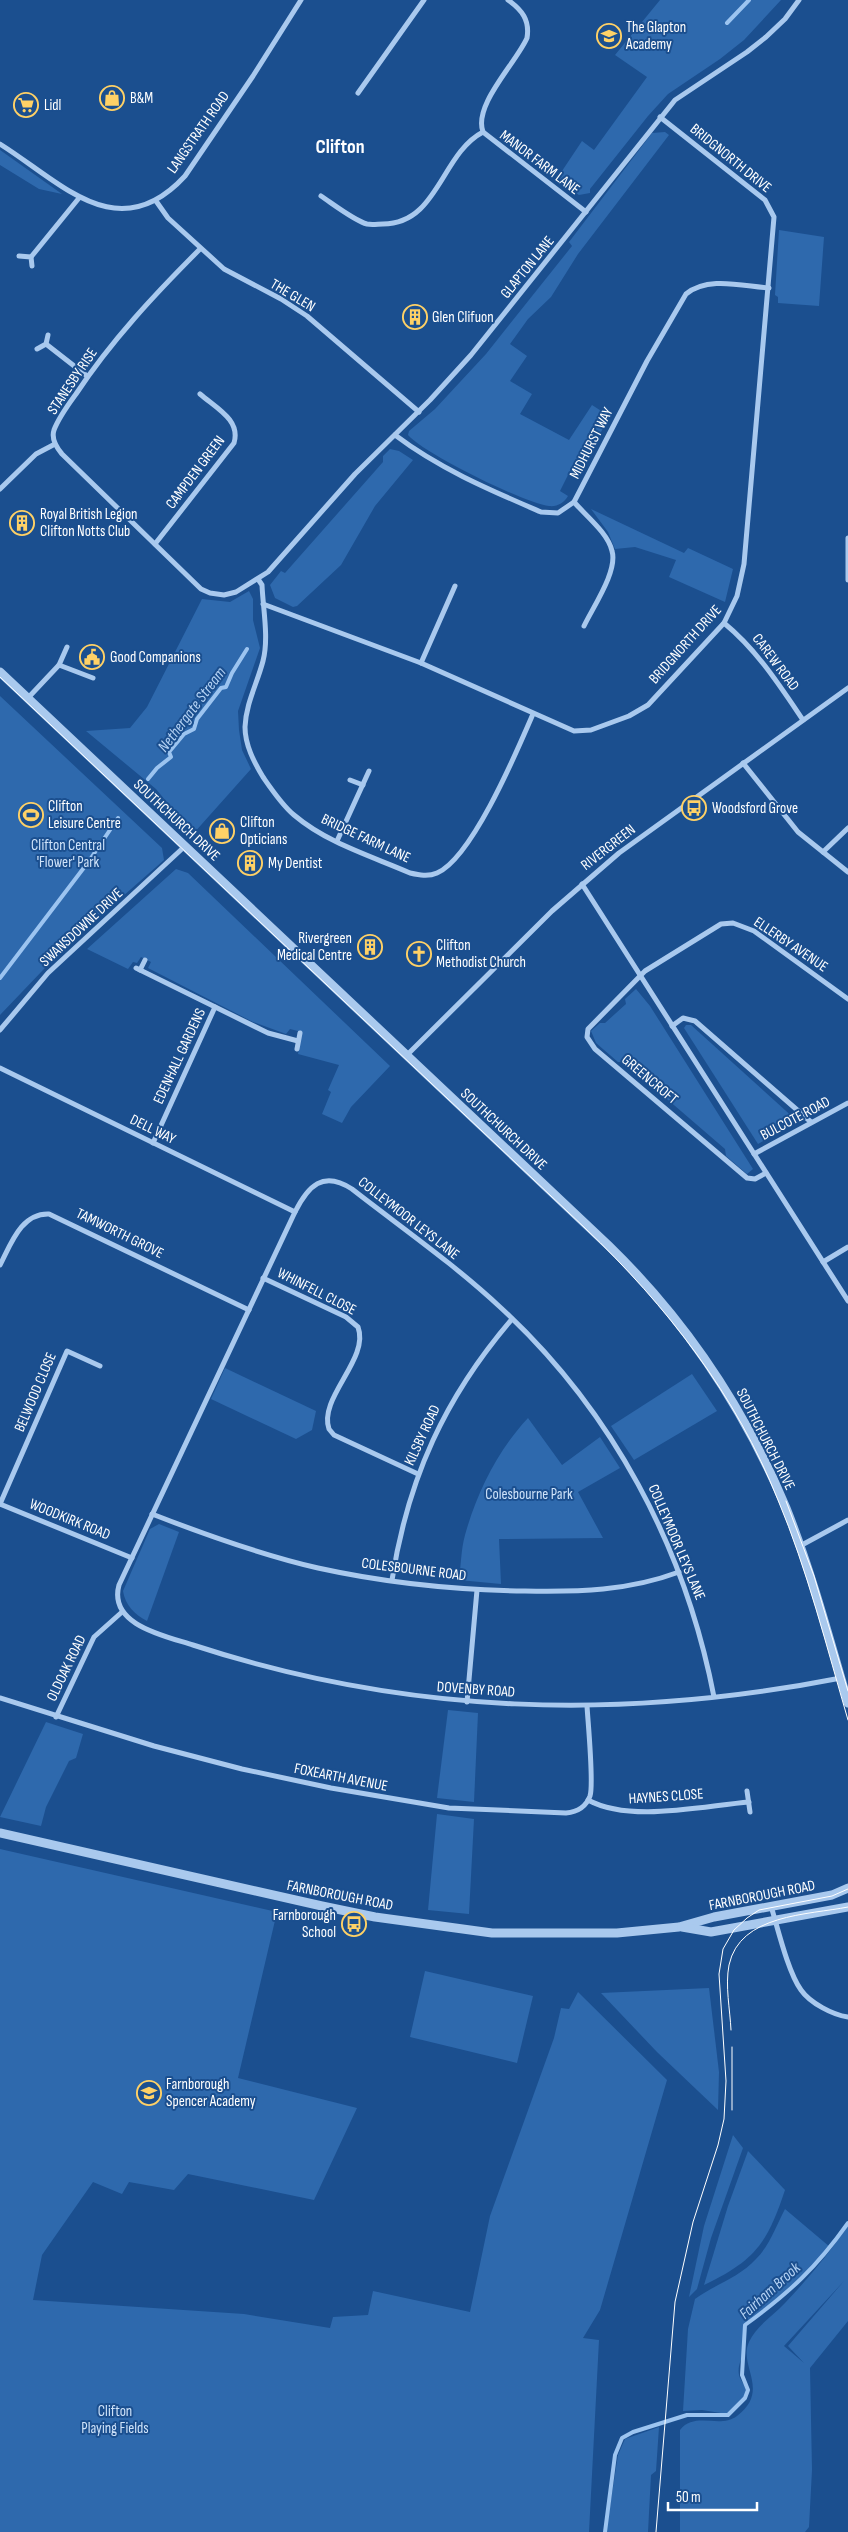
<svg xmlns="http://www.w3.org/2000/svg" width="848" height="2532" font-family="'Sofia Sans Condensed',sans-serif">
  <rect width="100%" height="100%" fill="#1b4f8f"/>
  <g fill="#2e69ad" fill-rule="evenodd">
    <polygon points="660,0 781,0 744,40 720,59 668,94 648,116 590,189 590,193 579,195 556,180 582,141 594,150 647,77 615,55"/>
    <path d="M665,132L669,135L578,254L551,297L528,319L510,344L527,356L510,381L532,394L520,414L569,440L592,405L609,416L586,462L576,459L560,491L568,496C564,503 557,507 549,506C526,504 423,453 408,435L409,431L435,409L486,354L572,246L569,242L652,133Z"/>
    <polygon points="0,150 62,194 39,189 0,165"/>
    <polygon points="779,230 824,237 819,306 778,303 778,297 775,295"/>
    <polygon points="390,449 399,451 413,460 375,506 341,565 297,606 293,607 275,598 270,585 281,571 285,573 383,462 383,456"/>
    <polygon points="591,509 684,553 688,548 733,569 725,602 669,577 676,560 635,547 615,549 608,532"/>
    <polygon points="249,591 253,599 253,620 260,648 238,711 239,730 242,750 251,769 193,834 156,789 86,731 130,728 147,707 202,599 230,602"/>
    <polygon points="0,696 162,848 164,860 64,948 0,1015"/>
    <polygon points="176,869 188,873 390,1066 351,1107 342,1123 322,1114 331,1092 328,1090 339,1065 298,1054 302,1032 290,1029 286,1034 253,1022 148,968 151,962 141,957 137,963 133,962 128,969 87,949"/>
    <polygon points="636,989 650,1006 753,1169 747,1174 726,1156 725,1149 624,1062 618,1062 596,1043 591,1031 600,1023 605,1023 626,1004 625,999"/>
    <polygon points="686,1025 691,1025 796,1120 796,1122 758,1144 684,1028"/>
    <polygon points="225,1368 316,1411 312,1430 296,1439 211,1399"/>
    <polygon points="692,1374 717,1411 634,1460 611,1426"/>
    <path d="M528,1418L562,1465L600,1437L620,1468L578,1492L603,1538L499,1539L501,1584L459,1580C461,1566 461,1549 465,1535C477,1492 498,1450 528,1418Z"/>
    <path d="M159,1524L179,1532L147,1621C135,1615 125,1605 123,1591L150,1529Z"/>
    <polygon points="448,1710 478,1713 474,1802 437,1798"/>
    <polygon points="46,1722 83,1734 76,1758 69,1761 46,1807 41,1826 0,1817"/>
    <polygon points="437,1814 474,1819 469,1914 428,1910"/>
    <polygon points="0,1849 277,1912 238,2078 357,2108 314,2200 188,2174 174,2190 129,2182 122,2194 93,2182 42,2255 33,2300 244,2314 330,2328 333,2317 368,2315 373,2291 470,2312 490,2216 554,2038 561,2008 569,2009 578,1992 667,2080 600,2310 583,2338 599,2340 589,2532 0,2532"/>
    <polygon points="425,1971 533,1996 517,2063 410,2037"/>
    <polygon points="709,1988 719,2072 718,2110 657,2052 601,1993"/>
    <polygon points="733,2135 743,2148 711,2238 697,2289 689,2297 704,2226"/>
    <path d="M748,2151L785,2190C767,2244 755,2260 704,2285L728,2206Z"/>
    <path d="M785,2209L830,2247L801,2280L744,2324C742,2333 744,2339 744,2348C743,2357 737,2365 739,2375C740,2381 747,2386 746,2393C744,2401 732,2408 727,2414L702,2410L683,2411L688,2329L695,2299C714,2285 740,2277 756,2259C770,2245 776,2226 785,2209Z"/>
    <path d="M848,2226V2321L810,2368L812,2470L809,2527L805,2532H680V2430C695,2411 720,2429 737,2416C771,2390 738,2366 749,2342C756,2326 773,2316 785,2303C808,2279 829,2253 848,2226ZM844,2281L788,2346L804,2363L784,2346Z"/>
    <polygon points="659,2427 656,2471 651,2475 648,2532 606,2532 618,2455 625,2439"/>
  </g>
  <g fill="none" stroke-linecap="round" stroke-linejoin="round">
    <g stroke="#9cc4f0" stroke-width="4">
      <polyline points="727,23 749,0"/>
      <polyline points="148,779 157,768 171,757 169,752 184,734 194,729 197,719 221,688 226,687 232,673 247,649"/>
      <polyline points="0,978 89,861 118,818"/>
      <path d="M605,2532L615,2455L622,2438L633,2432L687,2415H728L745,2398L748,2390L742,2375L745,2325C789,2293 817,2267 848,2223"/>
    </g>
    <g stroke="#a9c9ee" stroke-width="5">
      <path d="M508,0C522,10 530,20 527,38C516,63 473,105 483,132L586,212"/>
      <polyline points="358,93 424,0"/>
      <path d="M0,144C61,182 118,249 185,176L253,76L301,0"/>
      <path d="M321,196C333,204 355,221 367,224C372,225 378,224 383,224C438,224 441,154 483,132"/>
      <polyline points="156,201 168,218 224,269 281,299 307,316 419,412"/>
      <path d="M200,249C155,294 111,341 76,394C68,405 59,417 54,430C51,439 56,447 62,454L201,589L210,593L224,595L236,592L268,572L355,474L430,400L471,355L675,100L747,52L766,37L785,19L799,0"/>
      <polyline points="19,256 31,257 32,266"/>
      <polyline points="31,257 79,198"/>
      <polyline points="46,344 87,376"/>
      <polyline points="37,349 46,344 48,335"/>
      <path d="M395,435C440,469 490,490 541,512L558,513L574,502L647,361L686,294C708,276 742,286 769,288"/>
      <polyline points="0,489 36,454 55,444"/>
      <path d="M574,502C586,516 608,533 612,551C618,571 593,607 584,626"/>
      <polyline points="848,538 848,580"/>
      <path d="M155,544L234,443C241,420 216,408 200,394"/>
      <path d="M258,579L262,585C263,609 269,638 263,661C257,684 246,703 245,727C245,745 254,762 263,777C272,790 282,805 294,815C327,843 371,856 410,873C419,875 428,877 437,873C472,858 517,751 533,714"/>
      <polyline points="263,604 421,663 574,731 591,730 629,716 648,705 724,623 737,596 744,564 774,217 765,200 660,117"/>
      <path d="M724,623C757,650 780,686 803,720"/>
      <polyline points="421,663 455,586"/>
      <polyline points="59,665 67,647"/>
      <polyline points="27,699 59,665 93,678"/>
      <polyline points="743,763 798,832 848,872"/>
      <polyline points="350,780 363,785"/>
      <polyline points="337,841 369,771"/>
      <polyline points="823,852 848,828"/>
      <polyline points="582,884 848,1301"/>
      <polyline points="136,968 268,1033 298,1041"/>
      <polyline points="140,970 145,960"/>
      <polyline points="672,1026 683,1018 695,1021 811,1122"/>
      <polyline points="0,1030 48,973 184,847"/>
      <polyline points="297,1049 300,1033"/>
      <polyline points="407,1055 552,911 619,853 848,688"/>
      <polyline points="0,1068 295,1212"/>
      <polyline points="153,1143 215,1007"/>
      <polyline points="754,1154 848,1103"/>
      <polyline points="766,1173 755,1179 747,1178 595,1049 587,1037 588,1029 645,971 721,924 733,923 754,931 848,999"/>
      <polyline points="823,1262 848,1247"/>
      <path d="M0,1265C11,1244 21,1213 49,1214L249,1310"/>
      <path d="M263,1278L346,1317L358,1327C370,1359 318,1398 329,1429L334,1435L418,1474"/>
      <polyline points="0,1504 67,1351 100,1366"/>
      <polyline points="0,1504 132,1558"/>
      <path d="M152,1514C206,1535 261,1555 318,1568C386,1583 456,1590 525,1591C579,1592 628,1591 679,1572"/>
      <polyline points="800,1546 848,1520"/>
      <path d="M392,1580C408,1478 445,1397 512,1319"/>
      <path d="M714,1697C685,1547 612,1410 500,1307C454,1264 402,1228 352,1189C323,1170 308,1186 295,1212L119,1585C108,1625 165,1636 193,1645C407,1715 621,1721 841,1678"/>
      <path d="M0,1698L154,1746L242,1769L331,1788L449,1808L566,1813C577,1812 586,1807 590,1796C594,1784 588,1723 587,1706"/>
      <polyline points="467,1702 477,1590"/>
      <polyline points="56,1717 94,1637 122,1612"/>
      <polyline points="747,1791 750,1812"/>
      <path d="M588,1800C630,1823 702,1806 749,1802"/>
      <path d="M771,1906C778,1929 788,1972 801,1990C810,2003 833,2015 848,2017"/>
    </g>
    <g stroke="#a9c9ee" stroke-width="9">
      <path d="M0,672L609,1246C685,1320 745,1410 786,1508C811,1571 829,1638 848,1703"/>
      <polyline points="0,1833 322,1906 375,1917 492,1933 617,1933 679,1927 714,1917 832,1895 848,1888"/>
      <polyline points="682,1927 711,1932 848,1907"/>
    </g>
    <g stroke="#fff" stroke-width="1">
      <path d="M0,677L585,1228C667,1306 736,1395 778,1500C807,1569 827,1648 848,1720"/>
      <polyline points="786,1501 814,1576 848,1691"/>
      <path d="M731,2030C730,2009 725,1986 729,1965C740,1914 808,1915 848,1907"/>
      <polyline points="732,2047 732,2110"/>
      <polyline points="656,2532 675,2302 693,2222 718,2145 724,2119 726,2081 719,1974 723,1949 734,1930 747,1918 759,1910 832,1896 848,1889"/>
    </g>
  </g>
  <defs>
    <symbol id="school-ring" viewBox="-11 -11 22 22"><circle r="9.5" fill="#1b4f8f" stroke="#ffd166" stroke-width="1.5"/><path d="M0-5L7-2L0 1L-7-2ZM-4 1L0 2.5L4 1V4Q0 6-4 4Z" fill="#ffd166"/></symbol>
    <symbol id="shop-ring" viewBox="-11 -11 22 22"><circle r="9.5" fill="#1b4f8f" stroke="#ffd166" stroke-width="1.5"/><path d="M-5-2.5h2.3a2.7 3.5 0 0 1 5.4 0H5L5.5 6h-11ZM-1.5-2.5h3a1.5 2.3 0 0 0-3 0Z" fill="#ffd166"/></symbol>
    <symbol id="supermarket-ring" viewBox="-11 -11 22 22"><circle r="9.5" fill="#1b4f8f" stroke="#ffd166" stroke-width="1.5"/><path d="M-6-5.5h2.5l.6 2H6L4.5 2H-2.5L-4.4-4H-6ZM-1.5 3.2a1.3 1.3 0 1 0 .1 0ZM3 3.2a1.3 1.3 0 1 0 .1 0Z" fill="#ffd166"/></symbol>
    <symbol id="building-ring" viewBox="-11 -11 22 22"><circle r="9.5" fill="#1b4f8f" stroke="#ffd166" stroke-width="1.5"/><path d="M-4-6H4V6H1V3H-1V6H-4ZM-2.5-4.3h1.7v1.8h-1.7ZM.8-4.3h1.7v1.8H.8ZM-2.5-1h1.7V.8h-1.7ZM.8-1h1.7V.8H.8Z" fill="#ffd166"/></symbol>
    <symbol id="civic-ring" viewBox="-11 -11 22 22"><circle r="9.5" fill="#1b4f8f" stroke="#ffd166" stroke-width="1.5"/><path d="M-.6-6.5H3V-4.5H.6V-3L4-1V1h2V6H-6V1h2V-1L-.6-3ZM-1.2 2.5V6h2.4V2.5Z" fill="#ffd166"/></symbol>
    <symbol id="bus-ring" viewBox="-11 -11 22 22"><circle r="9.5" fill="#1b4f8f" stroke="#ffd166" stroke-width="1.5"/><path d="M-5-6H5V4H4V6H2V4H-2V6H-4V4H-5ZM-3.5-4V0h7V-4ZM-3.5 1.2v1.5H-2V1.2ZM2 1.2v1.5H3.5V1.2Z" fill="#ffd166"/></symbol>
    <symbol id="stadium-ring" viewBox="-11 -11 22 22"><circle r="9.5" fill="#1b4f8f" stroke="#ffd166" stroke-width="1.5"/><path d="M0-5a6.5 5 0 1 0 0 10a6.5 5 0 1 0 0-10ZM-3.5-1.8h7v3.6h-7Z" fill="#ffd166"/></symbol>
    <symbol id="church-ring" viewBox="-11 -11 22 22"><circle r="9.5" fill="#1b4f8f" stroke="#ffd166" stroke-width="1.5"/><path d="M-1.2-6h2.4v3.5h3.3v2.4h-3.3V6h-2.4V-.1h-3.3v-2.4h3.3Z" fill="#ffd166"/></symbol>
  </defs>
  <g fill-rule="evenodd">
    <use href="#school-ring" x="595" y="22" width="28" height="28"/>
    <use href="#shop-ring" x="98" y="84" width="28" height="28"/>
    <use href="#supermarket-ring" x="12" y="91" width="28" height="28"/>
    <use href="#building-ring" x="401" y="303" width="28" height="28"/>
    <use href="#building-ring" x="8" y="509" width="28" height="28"/>
    <use href="#civic-ring" x="78" y="643" width="28" height="28"/>
    <use href="#bus-ring" x="680" y="794" width="28" height="28"/>
    <use href="#stadium-ring" x="17" y="801" width="28" height="28"/>
    <use href="#shop-ring" x="208" y="817" width="28" height="28"/>
    <use href="#building-ring" x="236" y="849" width="28" height="28"/>
    <use href="#building-ring" x="356" y="933" width="28" height="28"/>
    <use href="#church-ring" x="405" y="940" width="28" height="28"/>
    <use href="#bus-ring" x="340" y="1910" width="28" height="28"/>
    <use href="#school-ring" x="135" y="2079" width="28" height="28"/>
  </g>
  <g text-anchor="middle" stroke-width="4" stroke-linejoin="round" paint-order="stroke">
    <g font-size="15" fill="#fff" stroke="#1b4f8f" text-anchor="start">
      <text x="626" y="32">The Glapton<tspan x="626" dy="17">Academy</tspan></text>
      <text x="130" y="103">B&amp;M</text>
      <text x="44" y="110">Lidl</text>
      <text x="432" y="322">Glen Clifuon</text>
      <text x="40" y="519">Royal British Legion<tspan x="40" dy="17">Clifton Notts Club</tspan></text>
      <text x="110" y="662">Good Companions</text>
      <text x="48" y="811">Clifton<tspan x="48" dy="17">Leisure Centre</tspan></text>
      <text x="712" y="813">Woodsford Grove</text>
      <text x="240" y="827">Clifton<tspan x="240" dy="17">Opticians</tspan></text>
      <text x="268" y="868">My Dentist</text>
      <text x="352" y="943" text-anchor="end">Rivergreen<tspan x="352" dy="17">Medical Centre</tspan></text>
      <text x="436" y="950">Clifton<tspan x="436" dy="17">Methodist Church</tspan></text>
      <text x="336" y="1920" text-anchor="end">Farnborough<tspan x="336" dy="17">School</tspan></text>
      <text x="166" y="2089">Farnborough<tspan x="166" dy="17">Spencer Academy</tspan></text>
    </g>
    <g font-size="15" fill="#fff" stroke="#1b4f8f">
      <text transform="translate(198 132) rotate(-55)" y="5">LANGSTRATH ROAD</text>
      <text transform="translate(731 158) rotate(39)" y="5">BRIDGNORTH DRIVE</text>
      <text transform="translate(540 162) rotate(37)" y="5">MANOR FARM LANE</text>
      <text transform="translate(527 267) rotate(-51)" y="5">GLAPTON LANE</text>
      <text transform="translate(293 295) rotate(31)" y="5">THE GLEN</text>
      <text transform="translate(72 381) rotate(-56)" y="5">STANESBY RISE</text>
      <text transform="translate(591 443) rotate(-63)" y="5">MIDHURST WAY</text>
      <text transform="translate(195 472) rotate(-53)" y="5">CAMPDEN GREEN</text>
      <text transform="translate(685 644) rotate(-48)" y="5">BRIDGNORTH DRIVE</text>
      <text transform="translate(776 662) rotate(53)" y="5">CAREW ROAD</text>
      <text transform="translate(177 820) rotate(43)" y="5">SOUTHCHURCH DRIVE</text>
      <text transform="translate(366 838) rotate(25)" y="5">BRIDGE FARM LANE</text>
      <text transform="translate(608 847) rotate(-38)" y="5">RIVERGREEN</text>
      <text transform="translate(81 927) rotate(-43)" y="5">SWANSDOWNE DRIVE</text>
      <text transform="translate(791 944) rotate(34)" y="5">ELLERBY AVENUE</text>
      <text transform="translate(179 1056) rotate(-65)" y="5">EDENHALL GARDENS</text>
      <text transform="translate(650 1079) rotate(40)" y="5">GREENCROFT</text>
      <text transform="translate(795 1118) rotate(-28)" y="5">BULCOTE ROAD</text>
      <text transform="translate(153 1129) rotate(26)" y="5">DELL WAY</text>
      <text transform="translate(504 1129) rotate(43)" y="5">SOUTHCHURCH DRIVE</text>
      <text transform="translate(409 1218) rotate(38)" y="5">COLLEYMOOR LEYS LANE</text>
      <text transform="translate(120 1233) rotate(26)" y="5">TAMWORTH GROVE</text>
      <text transform="translate(317 1291) rotate(27)" y="5">WHINFELL CLOSE</text>
      <text transform="translate(35 1392) rotate(-67)" y="5">BELWOOD CLOSE</text>
      <text transform="translate(422 1435) rotate(-65)" y="5">KILSBY ROAD</text>
      <text transform="translate(766 1439) rotate(63)" y="5">SOUTHCHURCH DRIVE</text>
      <text transform="translate(70 1519) rotate(22)" y="5">WOODKIRK ROAD</text>
      <text transform="translate(677 1542) rotate(67)" y="5">COLLEYMOOR LEYS LANE</text>
      <text transform="translate(414 1569) rotate(7)" y="5">COLESBOURNE ROAD</text>
      <text transform="translate(66 1668) rotate(-64)" y="5">OLDOAK ROAD</text>
      <text transform="translate(476 1689) rotate(4)" y="5">DOVENBY ROAD</text>
      <text transform="translate(341 1777) rotate(11)" y="5">FOXEARTH AVENUE</text>
      <text transform="translate(666 1796) rotate(-4)" y="5">HAYNES CLOSE</text>
      <text transform="translate(340 1895) rotate(11)" y="5">FARNBOROUGH ROAD</text>
      <text transform="translate(762 1895) rotate(-11)" y="5">FARNBOROUGH ROAD</text>
    </g>
    <g font-size="15" fill="#cfe3fa" stroke="#1b4f8f">
      <text x="68" y="850">Clifton Central<tspan x="68" dy="17">'Flower' Park</tspan></text>
      <text x="529" y="1499">Colesbourne Park</text>
      <text x="115" y="2416">Clifton<tspan x="115" dy="17">Playing Fields</tspan></text>
    </g>
    <g font-size="16" font-style="italic" fill="#b5d3f5" stroke="#1b4f8f">
      <text transform="translate(191 709) rotate(-53)" y="6">Nethergate Stream</text>
      <text transform="translate(769 2290) rotate(-42)" y="6">Fairham Brook</text>
    </g>
    <g font-size="20" font-weight="bold" fill="#fff" stroke="#1b4f8f">
      <text x="340" y="153">Clifton</text>
    </g>
  </g>
  <path d="M668 2502v8h89v-8" fill="none" stroke="#ffffff" stroke-width="2.5"/>
  <text x="676" y="2502" font-size="15" fill="#ffffff" stroke="#1b4f8f" stroke-width="4" paint-order="stroke">50 m</text>
</svg>
